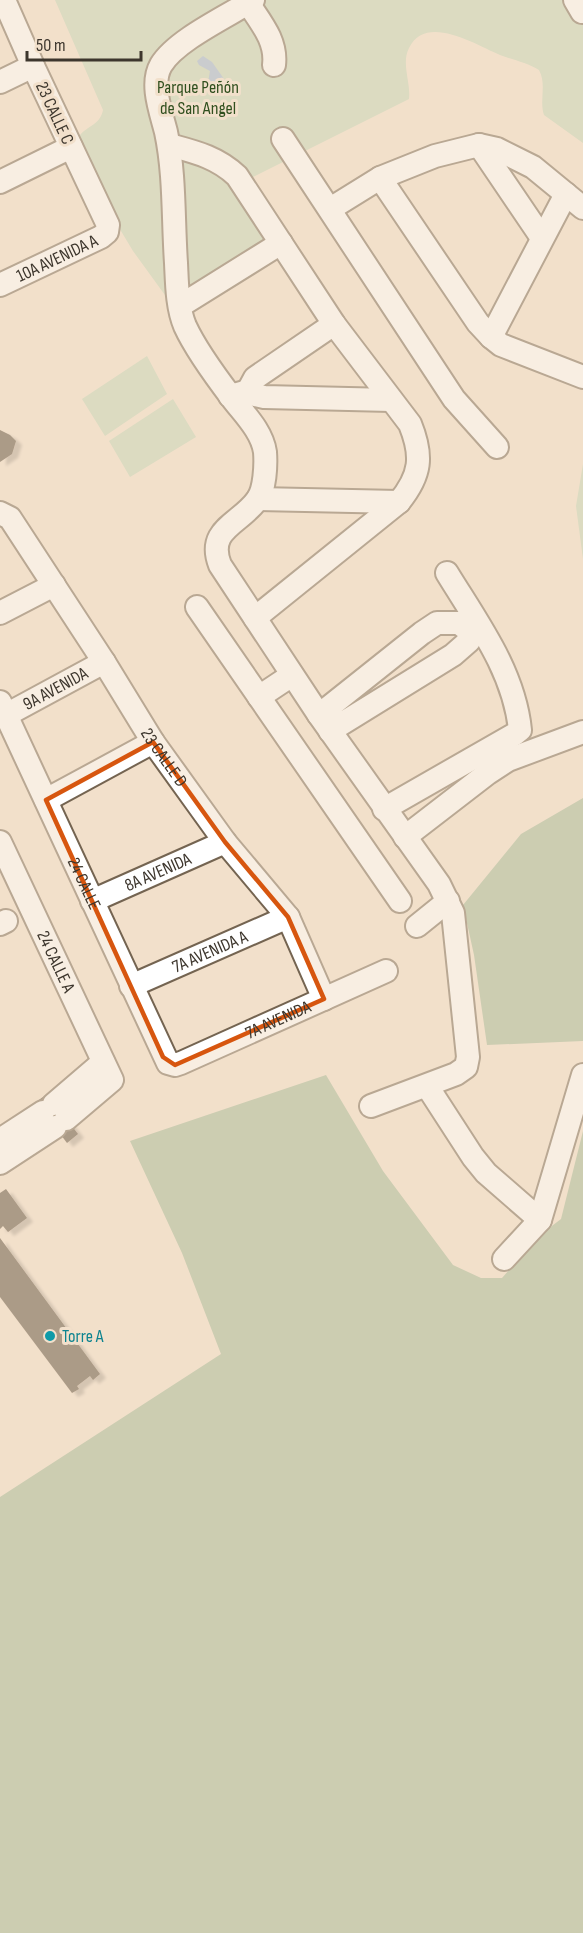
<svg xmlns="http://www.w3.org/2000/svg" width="583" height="1933" font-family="'Sofia Sans Condensed',sans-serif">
  <defs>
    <filter id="shadow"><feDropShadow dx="6" dy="4" stdDeviation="1.5" flood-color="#0004"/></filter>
  </defs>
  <rect width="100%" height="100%" fill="#f2e0cb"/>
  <g fill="#c0d4b6">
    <path d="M55,0H583V143L544,115C539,100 547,85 539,70C528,63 513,60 500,55C476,45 426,13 409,48C401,63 411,83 409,99L249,179L277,235L170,302L133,251L115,221L78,138C85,126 100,126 103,110Z"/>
    <polygon points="147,356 167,394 105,436 82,399"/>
    <polygon points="173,399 196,437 130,477 109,441"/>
    <polygon points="583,464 583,559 576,506"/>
  </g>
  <g fill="#9eb593">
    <polygon points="583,798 583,1041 487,1045 474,955 463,905 521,834"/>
    <polygon points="326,1075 383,1171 453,1265 481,1278 502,1278 540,1235 561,1219 583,1131 583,1933 0,1933 0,1497 221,1354 182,1253 130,1141"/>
  </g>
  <polygon fill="#99b3d3" points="203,56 212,62 224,79 223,84 218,90 214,90 208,83 210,71 199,65 197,61"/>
  <g fill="#554634" filter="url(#shadow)">
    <polygon points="0,430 10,435 16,441 12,454 0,462"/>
    <polygon points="47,1094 78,1134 67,1143 36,1102"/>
    <polygon points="6,1189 27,1218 8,1232 3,1226 0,1229 0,1193"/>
    <polygon points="0,1238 100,1374 93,1380 90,1376 77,1386 79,1389 72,1393 0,1297"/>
  </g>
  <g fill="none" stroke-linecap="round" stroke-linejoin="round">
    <defs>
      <g id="minor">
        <path d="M253,0C228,16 176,40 161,65C150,84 161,112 166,132C175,174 173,220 176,263C177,283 177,307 185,326C196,350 216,377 232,398C244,414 262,431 265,452C266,465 265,490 257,500C240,524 206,529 220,565L319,715L439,884L453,913L468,1057L466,1067L456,1074L371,1106"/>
        <polyline points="575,0 582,12"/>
        <path d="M248,3C261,23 277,41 274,65"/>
        <polyline points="0,82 33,66"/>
        <polyline points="283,139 454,399 497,447"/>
        <path d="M169,145C195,152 217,157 237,176L334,324L410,424C423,456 421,475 399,502L255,618"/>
        <polyline points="479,145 542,238"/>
        <polyline points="380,178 478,323 491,337 501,345 583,377"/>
        <polyline points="0,182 71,147"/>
        <polyline points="330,209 380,178 435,156 479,145 497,149 533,167 583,208"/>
        <path id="s1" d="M0,285L101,237L107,232L108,225L33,66L4,0"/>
        <polyline points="180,306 281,243"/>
        <polyline points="491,337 566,194"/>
        <polyline points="248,391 255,378 334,324"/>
        <polyline points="230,396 248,391 255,395 264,397 391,400"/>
        <polyline points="258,499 399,502"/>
        <path id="s2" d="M0,513L10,518L104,662L153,742L225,842L288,917L324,999"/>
        <polyline points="197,607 400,901"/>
        <polyline points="0,613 54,585"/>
        <polyline points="259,697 292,675"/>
        <path id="s3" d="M0,702L168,1063L175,1065L181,1063L386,971"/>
        <path id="s4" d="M6,715L104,662"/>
        <polyline points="319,715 422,633 437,623 459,623 468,630 469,641 453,655 330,731"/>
        <polyline points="46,800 153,742"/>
        <path d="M384,809L515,734L520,730C514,671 477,622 447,573"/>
        <polyline points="405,837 488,773 508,760 583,732"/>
        <path id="s5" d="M0,842L112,1080L66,1119"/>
        <path id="s6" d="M92,901L225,842"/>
        <polyline points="0,924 6,921"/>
        <polyline points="417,926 448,901"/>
        <path id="s7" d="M131,986L288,917"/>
        <polyline points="427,1086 473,1157 486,1173 540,1220"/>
        <polyline points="54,1104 103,1062"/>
        <polyline points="0,1140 43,1112"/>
        <polyline points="0,1163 55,1127"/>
        <polyline points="504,1259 540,1220 583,1075"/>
      </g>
    </defs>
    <use href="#minor" stroke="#746451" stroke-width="26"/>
    <use href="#minor" stroke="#fff" stroke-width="22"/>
  </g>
  <path d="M0 0H583V1933H0ZM153,742L225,842L288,917L324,999L175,1065L163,1057L46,800Z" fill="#f2e0cb" fill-opacity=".55" fill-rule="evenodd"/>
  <path fill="none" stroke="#d7560f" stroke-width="4.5" stroke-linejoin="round" d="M153,742L225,842L288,917L324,999L175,1065L163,1057L46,800Z"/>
  <circle fill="#0f9aa8" stroke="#f2e0cb" stroke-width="2" cx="50" cy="1336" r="6"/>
  <g text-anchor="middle" stroke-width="6" stroke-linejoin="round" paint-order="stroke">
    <g font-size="18" fill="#304f1e" stroke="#f2e0cb">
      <text x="198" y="93">Parque Peñón<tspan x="198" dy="21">de San Angel</tspan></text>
    </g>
    <g font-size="18" fill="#3d362d" stroke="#f2e0cb">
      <text transform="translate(55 113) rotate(65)" y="6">23 CALLE C</text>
      <text dy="6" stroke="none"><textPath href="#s1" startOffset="63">10A AVENIDA A</textPath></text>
      <text dy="6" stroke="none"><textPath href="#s4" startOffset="56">9A AVENIDA</textPath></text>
      <text dy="6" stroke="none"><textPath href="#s2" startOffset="296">23 CALLE D</textPath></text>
      <text dy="6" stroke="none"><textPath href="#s6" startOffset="72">8A AVENIDA</textPath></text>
      <text dy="6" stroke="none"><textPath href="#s3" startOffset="200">24 CALLE</textPath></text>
      <text dy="6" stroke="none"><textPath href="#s7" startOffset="86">7A AVENIDA A</textPath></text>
      <text dy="6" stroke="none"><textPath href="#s5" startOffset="132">24 CALLE A</textPath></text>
      <text dy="6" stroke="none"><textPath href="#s3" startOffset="518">7A AVENIDA</textPath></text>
    </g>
    <g font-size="18" fill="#0d838f" stroke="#f2e0cb" text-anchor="start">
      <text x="62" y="1342">Torre A</text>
    </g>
  </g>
  <path d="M27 51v9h114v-9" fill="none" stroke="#3d362d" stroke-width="3"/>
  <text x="36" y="51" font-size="18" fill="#3d362d" stroke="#f2e0cb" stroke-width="4.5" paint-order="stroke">50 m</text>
</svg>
